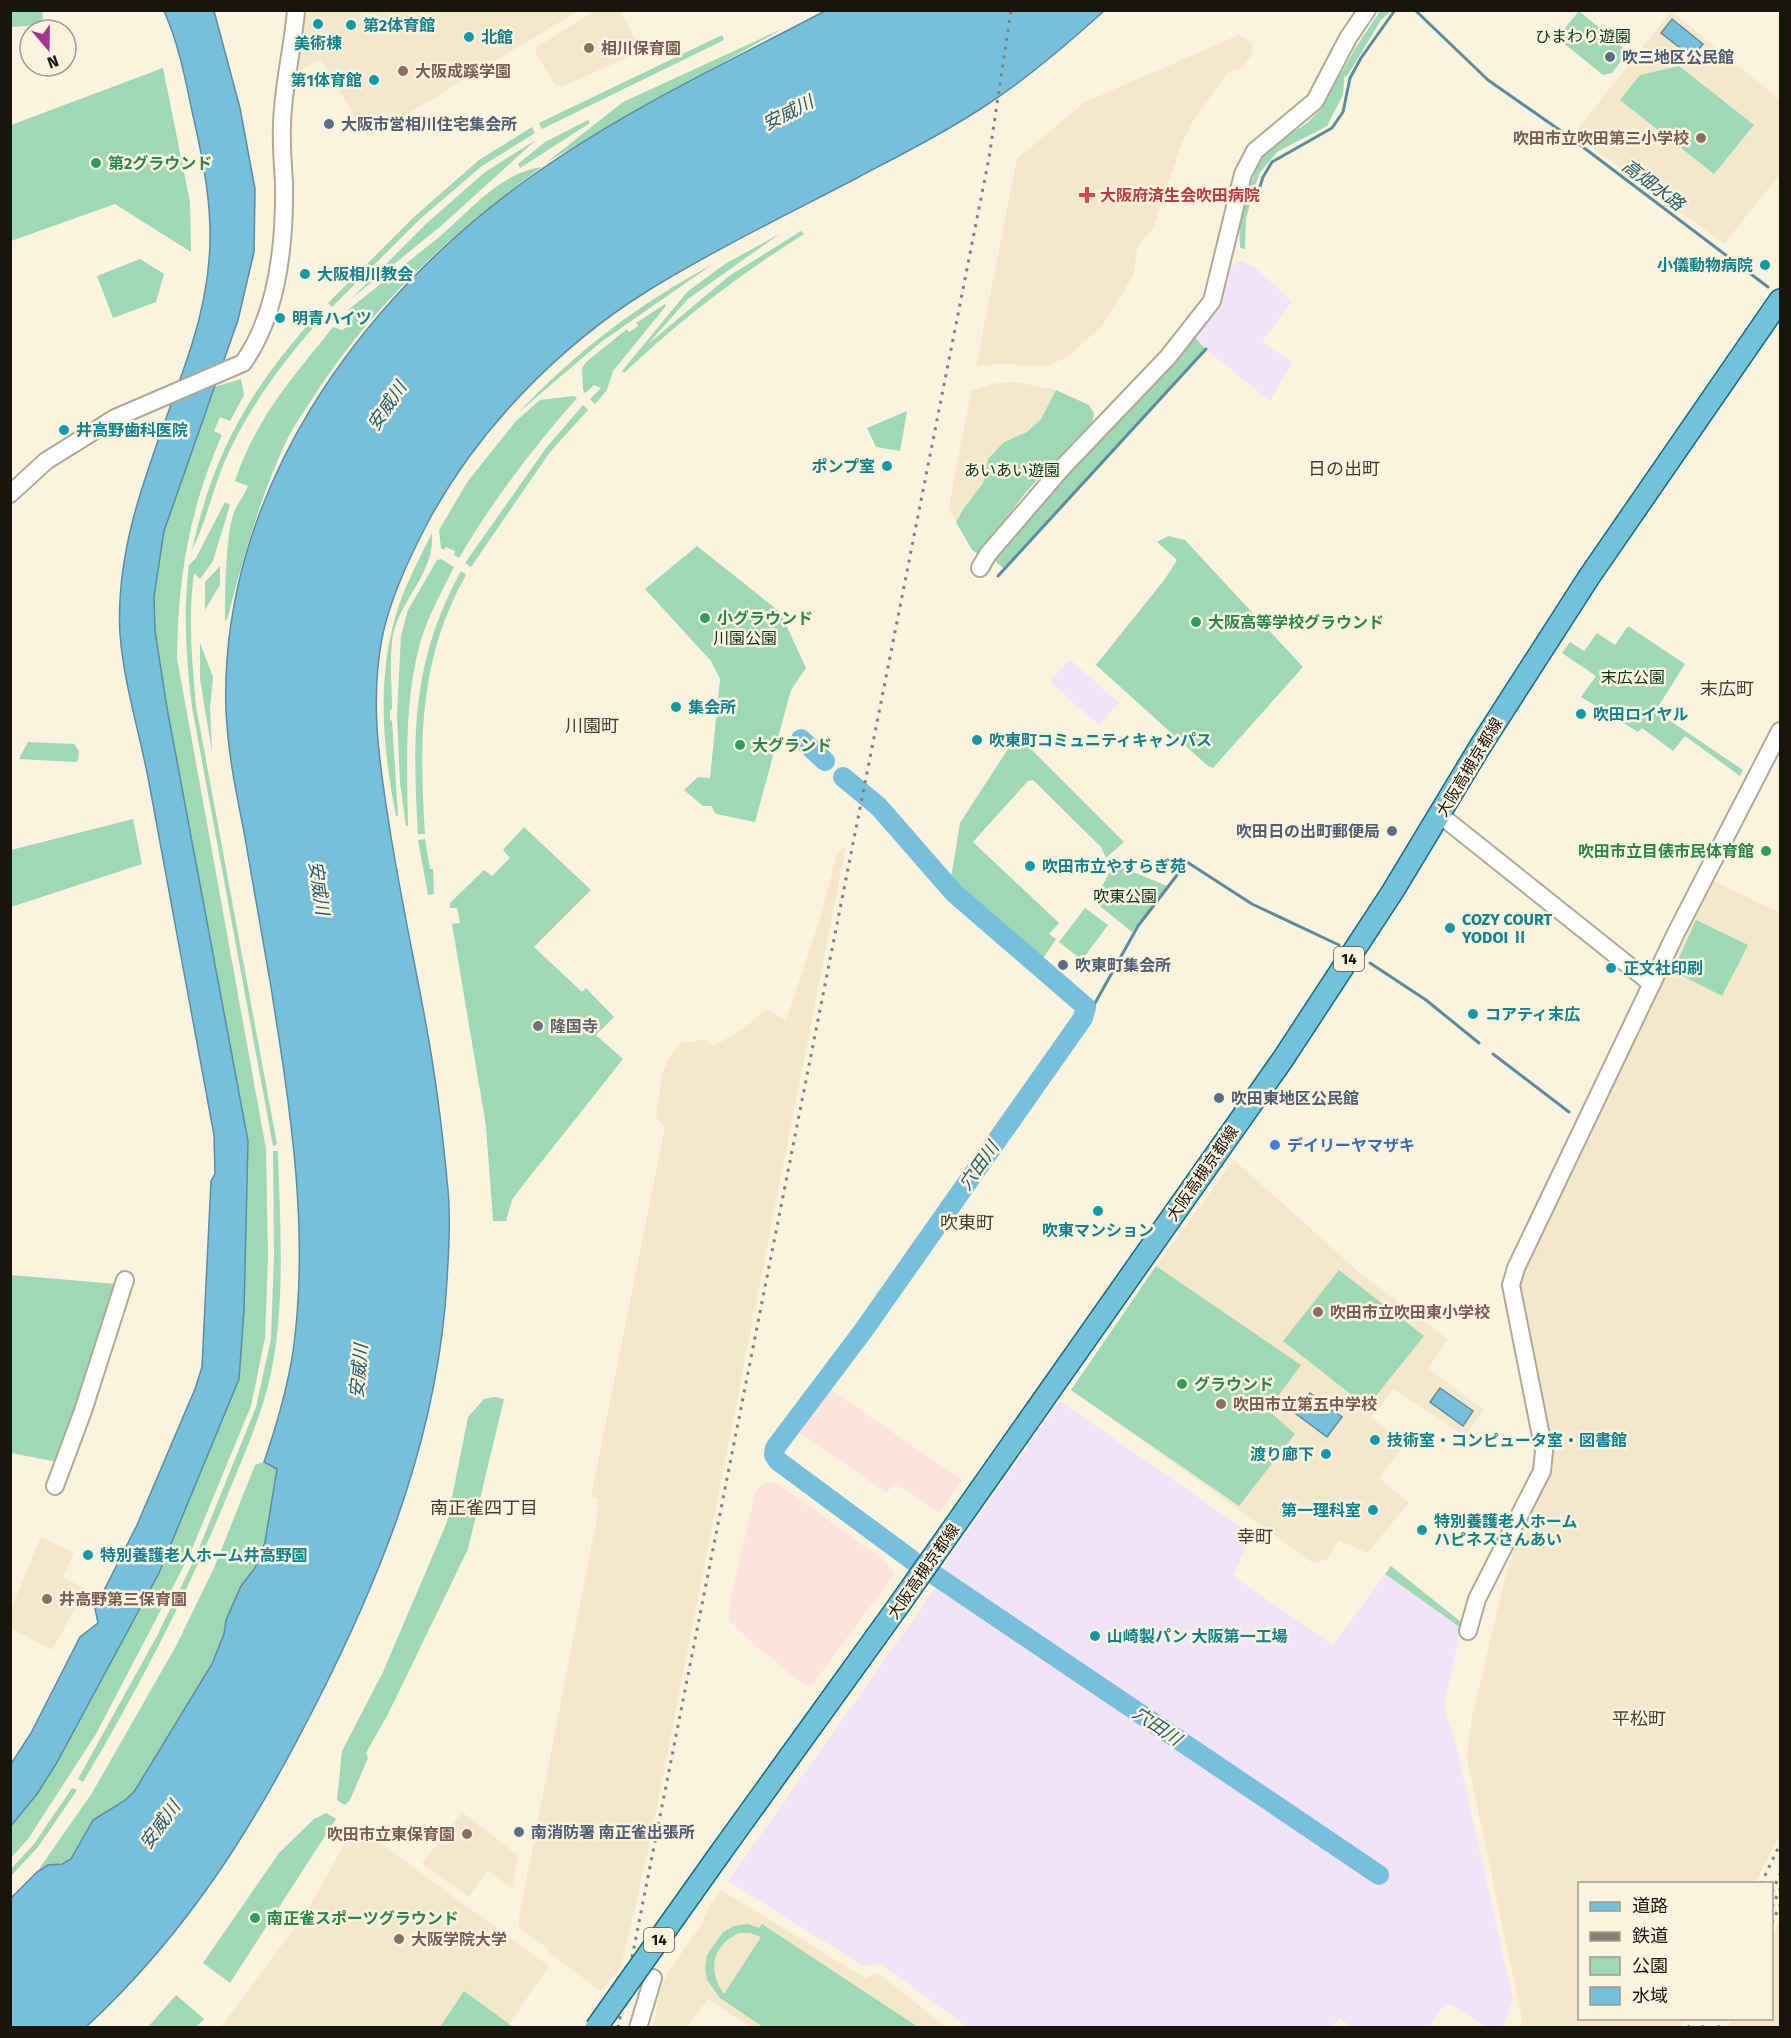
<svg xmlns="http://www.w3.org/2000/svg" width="1791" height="2038" font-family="'Fira Sans','Noto Sans JP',sans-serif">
  <rect width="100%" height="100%" fill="#fcf3de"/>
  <g fill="#fde3de">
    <polygon points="824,1385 962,1480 939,1513 895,1482 887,1493 794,1429"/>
    <polygon points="763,1483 777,1483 881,1558 895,1573 813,1684 807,1685 793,1676 748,1639 729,1620 730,1602 755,1493"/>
  </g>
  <g fill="#f2e4f8">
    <polygon points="1240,261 1254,267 1292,301 1262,342 1292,362 1270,401 1208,351 1195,335 1217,306 1231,267"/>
    <polygon points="1072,661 1119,703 1099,725 1050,682 1067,662"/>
    <polygon points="1060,1401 1251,1534 1233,1576 1333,1645 1385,1574 1461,1628 1444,1707 1457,1749 1513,1999 1503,2027 1486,2027 1450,2004 1442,2008 1429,2028 1351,2027 1340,2018 1331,2028 967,2027 880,1963 863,1966 728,1881 939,1583 1378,1878 1381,1874 938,1574"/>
  </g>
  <g fill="#f3e8cc">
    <polygon points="597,10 620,11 642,51 561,87 555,85 535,52 538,46"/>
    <polygon points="302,11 578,11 371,136 365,135 321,59 296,73 293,69"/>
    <polygon points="1671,11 1780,100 1780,174 1724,244 1574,134"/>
    <polygon points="1239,35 1252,43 1253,52 1243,68 1228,72 1192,123 1181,145 1152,231 1141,241 1137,251 1133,276 1102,326 1067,357 1047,366 1000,364 976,366 1017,159 1085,102"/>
    <polygon points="1015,382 1056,390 1041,419 1027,432 1004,442 988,459 983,483 964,508 956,522 949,507 971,391 996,383"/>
    <polygon points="846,846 648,1852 621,1967 601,1991 548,1952 549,1950 519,1927 518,1922 597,1517 598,1498 591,1497 665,1127 656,1118 662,1074 670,1056 680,1044 706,1039 713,1046 742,1030 766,1009 786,1021 821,915 837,854"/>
    <polygon points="1712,880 1780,913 1780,1834 1755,1883 1580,1884 1580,2018 1686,2019 1681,2027 1521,2027 1522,2019 1467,1758 1472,1716 1509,1562 1540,1496 1549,1466 1551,1447 1548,1426 1520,1284 1524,1269"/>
    <polygon points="1234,1160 1361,1274 1448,1339 1428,1369 1484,1410 1465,1436 1394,1389 1371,1417 1405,1444 1379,1478 1409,1503 1367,1553 1339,1540 1327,1560 1313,1563 1071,1390 1159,1262"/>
    <polygon points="41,1537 74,1553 63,1577 86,1589 52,1650 11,1628 11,1609"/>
    <polygon points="462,1812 519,1856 512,1889 488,1870 469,1897 422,1863"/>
    <polygon points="355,1825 549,1966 509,2024 513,2027 220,2028 307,1911"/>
    <polygon points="721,1890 865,1978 878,1973 946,2027 750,2027 708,1999 687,2027 656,2027 653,2025 660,1991 668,1973 703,1922 710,1905"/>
    <polygon points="1780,1920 1780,2027 1727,2027 1732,2019 1772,2018 1772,1938"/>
  </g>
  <g fill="#9ed8b4" fill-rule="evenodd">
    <polygon points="11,10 42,11 43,18 38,25 11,27"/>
    <polygon points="1380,11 1391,11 1381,20 1349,73 1344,78 1343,95 1327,126 1277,152 1259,174 1246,218 1245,249 1240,248 1239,217 1260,159 1267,150 1307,123 1321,109 1356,47"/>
    <polygon points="1579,11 1628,52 1612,73 1603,75 1561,41 1560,34"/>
    <polygon points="784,28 547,162 623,102"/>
    <polygon points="722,35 724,40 542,129 539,123"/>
    <polygon points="1679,66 1754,125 1714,174 1620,100 1640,75"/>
    <polygon points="163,68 190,202 191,252 115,204 11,241 11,125"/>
    <polygon points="588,120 590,123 520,168 518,164 545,142"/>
    <polygon points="532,127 535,133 482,166 420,219 332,307 328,303 415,216 479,160"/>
    <polygon points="536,140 441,226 351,299 427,223 485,172"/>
    <path d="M542,167C453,231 371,306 312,399C303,413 293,427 286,442C259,499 243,559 227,620H225C225,596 225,525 237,506C241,499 245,494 248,486L235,481C257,416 291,380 333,327L342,330L351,325L353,317L348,310C378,286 408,262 438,238C469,212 499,173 542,167Z"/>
    <path d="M801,231L804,234C739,275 680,320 624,373L622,371L687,292L725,264L781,233L688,299L648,344L729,276Z"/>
    <polygon points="140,259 164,274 156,302 113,318 97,276"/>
    <path d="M713,264L601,342L519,412C579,349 636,306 713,264Z"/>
    <polygon points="665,304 666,306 613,371 607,390 595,404 590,399 601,388 594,385 585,393 583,390 582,368 586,362 627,329 629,332 638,326 636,323"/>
    <path d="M321,310L325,314C285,359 248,407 224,463C212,492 206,522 192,550C214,449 252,386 321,310Z"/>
    <polygon points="1193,335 1206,350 1004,569 994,560 1059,483"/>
    <path d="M241,379L244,395L230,421L220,417L214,431L222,435C189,510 178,577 177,658L266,1149L268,1258L265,1338L251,1406L189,1556L96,1734L28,1839L11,1858V1826L37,1794L56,1764L159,1573L239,1379L248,1141L167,708L155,631L154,597L164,531L214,387Z"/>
    <polygon points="1056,390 1089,405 1094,413 1092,422 1026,492 978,554 972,550 956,522 964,508 983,483 988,459 1004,442 1027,432 1041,419"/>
    <path d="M574,396L577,398C533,448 493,500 459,558L454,555L455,551L446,547L444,550L441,548L439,530L468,481L516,421L540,400Z"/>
    <polygon points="583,405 588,410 550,452 471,567 465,563 546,448"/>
    <polygon points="907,411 900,451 876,447 867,428"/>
    <path d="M225,502L230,505L213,561L200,579L194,573C188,617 192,661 196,706L277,1144L273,1146L192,707C186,659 183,613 189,565L196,558Z"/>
    <path d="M432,533C435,573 401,598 393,635C389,658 392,685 392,709L390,710V720L392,721L398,815L396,816C382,745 376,674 399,605C408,580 420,557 432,533Z"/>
    <polygon points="1168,536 1185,540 1303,667 1213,768 1208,766 1096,665 1165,579 1177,560 1157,542"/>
    <polygon points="697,546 780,612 806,668 791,690 755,822 716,814 711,806 703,806 684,790 698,777 710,778 720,679 711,661 645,589"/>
    <path d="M441,559L454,567C442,591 428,616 420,643C404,702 407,766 408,826H406L400,783L397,715L401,635L408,610L437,560Z"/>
    <polygon points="220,566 220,585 205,610 205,582"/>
    <path d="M461,571L466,575C419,658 419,741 425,834H418C412,735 412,660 461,571Z"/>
    <polygon points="1628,626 1685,664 1656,710 1657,712 1743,770 1740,776 1685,736 1673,751 1642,728 1638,732 1581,697 1596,676 1562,653 1570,642 1584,651 1597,633 1615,645"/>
    <polygon points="200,643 213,677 210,709 212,752 200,679"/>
    <polygon points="1017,735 1124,842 1106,858 1101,847 1033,780 1028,781 973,842 1059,923 1049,934 1056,939 1040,963 950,884 960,823"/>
    <polygon points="28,742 74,744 79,751 78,760 75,762 19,759"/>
    <polygon points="133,819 142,864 11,907 11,850"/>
    <polygon points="524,827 591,890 534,947 582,992 586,988 614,1017 596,1035 623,1059 523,1185 512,1200 506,1221 493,1221 486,1126 452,924 460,923 457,908 450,908 450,903 484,870 492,876 510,858 503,850"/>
    <polygon points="425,839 430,869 433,869 434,894 428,895 418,840"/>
    <polygon points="1114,864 1167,886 1132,932 1096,903 1096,898"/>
    <polygon points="1085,908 1108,925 1082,960 1059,942"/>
    <polygon points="1696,920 1748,945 1722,996 1673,971"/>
    <path d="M273,1151H278C280,1225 286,1305 270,1378C261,1416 245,1453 230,1489C189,1591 139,1688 83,1782L78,1779L157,1636L195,1558L256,1407L271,1339L274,1256Z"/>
    <polygon points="1156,1266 1301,1365 1268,1410 1295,1434 1239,1506 1071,1390"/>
    <polygon points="1339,1270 1424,1336 1367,1407 1283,1341"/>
    <polygon points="11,1275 117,1284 58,1462 11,1453"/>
    <polygon points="494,1397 504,1399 468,1549 389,1712 366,1753 368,1758 350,1800 345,1805 337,1800 342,1751 383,1672 447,1522 468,1417 484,1399"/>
    <polygon points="264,1462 277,1469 265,1542 255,1568 241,1586 226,1620 224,1634 212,1664 183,1715 134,1792 87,1829 85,1839 71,1859 37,1872 92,1793 176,1646 214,1568 255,1465"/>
    <polygon points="1391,1566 1461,1622 1461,1628 1385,1574"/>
    <polygon points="72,1788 77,1790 38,1847 11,1876 11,1869 34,1844"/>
    <polygon points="326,1813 336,1819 230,1983 203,1963 279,1853 314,1819"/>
    <path d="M748,1924L759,1928L762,1924L918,2027H763L720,1998L707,1980L705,1968L707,1955L723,1932L734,1926ZM739,1933H750L761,1937L724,1994C707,1971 712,1945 739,1933Z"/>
    <polygon points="464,1991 509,2024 513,2027 440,2027"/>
    <polygon points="176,1995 204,2019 196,2027 148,2027"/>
  </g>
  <g fill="#76c0dd" stroke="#5a8d9f" stroke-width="1.5">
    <path d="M164,11H214L240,108L255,189L254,252L238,320L164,531L154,597L155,631L167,708L248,1141L244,1310L239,1379L159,1573L56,1764L37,1794L11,1826V1764L31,1733L80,1637L98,1623L95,1608L137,1525L195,1389L202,1367L211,1181L215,1174L214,1135C193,1019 172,903 150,788C141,737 124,686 120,634C114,532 162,439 192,344C220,256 212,198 192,111C185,77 178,42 164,11Z"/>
    <path d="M825,11H1104C1067,44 1029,77 988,104C946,132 902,154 857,178C788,214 716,249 649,290C559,346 478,429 428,522C409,558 390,598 382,638C370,701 379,761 389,824C399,889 413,954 425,1019C435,1072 442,1127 447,1180C451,1213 449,1247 447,1280C439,1427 387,1563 321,1694C258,1820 190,1931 86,2027H11V1898L37,1872L48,1865L62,1864L71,1859L93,1820L124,1801L134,1792L212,1664L224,1634L226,1620L241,1586L255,1568L265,1542L277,1469L264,1462C276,1427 287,1390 293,1352C310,1230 290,1108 271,987C262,936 253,884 244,832C236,792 228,753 226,711C219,494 358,300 529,178C621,112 726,63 825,11Z"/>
    <polygon points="1672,19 1703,44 1692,57 1661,33"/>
    <polygon points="1440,1388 1473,1411 1463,1426 1430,1402"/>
    <polygon points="1310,1393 1342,1417 1327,1437 1295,1413"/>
  </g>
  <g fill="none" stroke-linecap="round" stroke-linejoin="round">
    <g stroke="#5a8d9f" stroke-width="3">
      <polyline points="1415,10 1488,80 1571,138 1768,287"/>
      <polyline points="1255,202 1263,177 1272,162 1332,128 1343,112 1350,78 1361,58 1395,10"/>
      <polyline points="998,576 1206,349"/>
      <polyline points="1370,963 1426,1000 1479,1043"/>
      <polyline points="1086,1007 1094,1005 1138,926 1187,862 1252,904 1339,945"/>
      <polyline points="1493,1054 1569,1112"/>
    </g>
    <g stroke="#76c0dd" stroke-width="20">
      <polyline points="801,739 825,761"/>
      <polyline points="843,777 879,807 954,893 1086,1007 1083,1018 863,1331 775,1448 774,1455 778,1461 912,1560"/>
      <polyline points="936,1576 1379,1875"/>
    </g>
    <defs>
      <g id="tertiary">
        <path d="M10,494L46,461L115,418L243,363C278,314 285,243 284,183C283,164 281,144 282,124C283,86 293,48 296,10"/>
        <polyline points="980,568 988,554 1062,468 1168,357 1212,301 1243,174 1255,151 1315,101 1348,38 1367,10"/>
        <polyline points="1440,815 1652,984"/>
        <polyline points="55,1486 83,1411 125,1280"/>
        <polyline points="1468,1631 1477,1599 1542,1471 1544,1451 1511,1285 1516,1268 1676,933 1780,731"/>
        <polyline points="638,2028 653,1978"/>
      </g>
      <polyline id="primary" points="721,1852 899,1605 1283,1059 1393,891 1481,745 1589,577 1780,300"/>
    </defs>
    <use href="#tertiary" stroke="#b1a996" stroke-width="20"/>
    <use href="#primary" stroke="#156b82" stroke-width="24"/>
    <use href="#tertiary" stroke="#fff" stroke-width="16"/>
    <use href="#primary" stroke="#72c2da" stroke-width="21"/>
    <g stroke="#868072" stroke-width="3" stroke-dasharray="3 6" stroke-linecap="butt">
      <polyline points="1761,1884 1780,1844"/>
      <polyline points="1772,1892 1780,1874"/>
      <polyline points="1772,1907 1780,1889"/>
      <polyline points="1772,1923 1780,1905"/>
      <polyline points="618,2028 989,158 1011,10"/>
      <polyline points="1688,2028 1693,2018"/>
      <polyline points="1702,2028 1707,2018"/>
      <polyline points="1718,2028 1723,2018"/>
    </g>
    <defs>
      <polyline id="primary-bridge" points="596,2028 721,1852"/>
    </defs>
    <use href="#primary-bridge" stroke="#156b82" stroke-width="24" stroke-linecap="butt"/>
    <use href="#primary-bridge" stroke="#72c2da" stroke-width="21"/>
  </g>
  <g fill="#0f9aa8" stroke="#fcf3de" stroke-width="2">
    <circle cx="318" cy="24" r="6"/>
    <circle cx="351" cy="25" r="6"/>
    <circle cx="469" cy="37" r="6"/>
    <circle cx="374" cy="80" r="6"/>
    <circle cx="1765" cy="265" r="6"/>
    <circle cx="305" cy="274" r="6"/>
    <circle cx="280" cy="318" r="6"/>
    <circle cx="64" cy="430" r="6"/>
    <circle cx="887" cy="466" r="6"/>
    <circle cx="676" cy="707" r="6"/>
    <circle cx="1581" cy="714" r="6"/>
    <circle cx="977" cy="740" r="6"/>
    <circle cx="1030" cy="866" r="6"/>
    <circle cx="1450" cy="928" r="6"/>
    <circle cx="1611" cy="968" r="6"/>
    <circle cx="1473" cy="1014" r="6"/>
    <circle cx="1098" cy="1211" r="6"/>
    <circle cx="1375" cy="1440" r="6"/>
    <circle cx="1326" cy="1454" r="6"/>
    <circle cx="1373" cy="1510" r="6"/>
    <circle cx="1422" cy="1530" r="6"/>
    <circle cx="88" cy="1555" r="6"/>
    <circle cx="1095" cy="1636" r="6"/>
  </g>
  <g fill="#8d6e63" stroke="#fcf3de" stroke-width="2">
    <circle cx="589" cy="48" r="6"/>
    <circle cx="403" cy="71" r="6"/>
    <circle cx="1701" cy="138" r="6"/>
    <circle cx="1318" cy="1312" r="6"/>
    <circle cx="1221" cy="1404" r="6"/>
    <circle cx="47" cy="1599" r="6"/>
    <circle cx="467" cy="1834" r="6"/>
    <circle cx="399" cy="1939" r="6"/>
  </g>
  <g fill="#5c6f8a" stroke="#fcf3de" stroke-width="2">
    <circle cx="1610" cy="57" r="6"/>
    <circle cx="329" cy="124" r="6"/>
    <circle cx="1392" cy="831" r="6"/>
    <circle cx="1063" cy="965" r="6"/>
    <circle cx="1219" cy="1098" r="6"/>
    <circle cx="519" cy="1832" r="6"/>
  </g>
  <g fill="#2e9e5b" stroke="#fcf3de" stroke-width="2">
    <circle cx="96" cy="163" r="6"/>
    <circle cx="705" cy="618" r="6"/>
    <circle cx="1196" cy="622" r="6"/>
    <circle cx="740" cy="745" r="6"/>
    <circle cx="1766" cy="851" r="6"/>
    <circle cx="1182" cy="1384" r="6"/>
    <circle cx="255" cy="1918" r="6"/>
  </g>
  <path fill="#e0444e" stroke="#fcf3de" stroke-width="2" d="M1084 186h6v6h6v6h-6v6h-6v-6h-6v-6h6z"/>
  <circle fill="#6b7280" stroke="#fcf3de" stroke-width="2" cx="538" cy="1026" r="6"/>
  <circle fill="#3f7fe0" stroke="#fcf3de" stroke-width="2" cx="1275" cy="1145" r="6"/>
  <g text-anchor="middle" stroke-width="5" stroke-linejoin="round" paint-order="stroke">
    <g fill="#fcf3de" stroke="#5c584c" stroke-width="1.5">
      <rect x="1334" y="947" width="30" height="24" rx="4.5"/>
      <rect x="644" y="1928" width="30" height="24" rx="4.5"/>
    </g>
    <g font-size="15" font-weight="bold" fill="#18150e">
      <text x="1349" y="964">14</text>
      <text x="659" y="1945">14</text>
    </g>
    <g font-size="16" font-weight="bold" fill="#0d838f" stroke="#fcf3de" text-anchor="start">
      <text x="363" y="31">第2体育館</text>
      <text x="481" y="43">北館</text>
      <text x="318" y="49" text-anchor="middle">美術棟</text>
      <text x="362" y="86" text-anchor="end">第1体育館</text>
      <text x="1753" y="271" text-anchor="end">小儀動物病院</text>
      <text x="317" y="280">大阪相川教会</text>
      <text x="292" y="324">明青ハイツ</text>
      <text x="76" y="436">井高野歯科医院</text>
      <text x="875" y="472" text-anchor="end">ポンプ室</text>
      <text x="688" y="713">集会所</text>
      <text x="1593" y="720">吹田ロイヤル</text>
      <text x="989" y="746">吹東町コミュニティキャンパス</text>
      <text x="1042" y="872">吹田市立やすらぎ苑</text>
      <text x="1462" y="925">COZY COURT<tspan x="1462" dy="18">YODOI Ⅱ</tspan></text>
      <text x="1623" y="974">正文社印刷</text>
      <text x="1485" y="1020">コアティ末広</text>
      <text x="1098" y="1236" text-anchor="middle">吹東マンション</text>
      <text x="1387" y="1446">技術室・コンピュータ室・図書館</text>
      <text x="1314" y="1460" text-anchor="end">渡り廊下</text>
      <text x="1361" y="1516" text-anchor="end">第一理科室</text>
      <text x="1434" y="1527">特別養護老人ホーム<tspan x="1434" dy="18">ハピネスさんあい</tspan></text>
      <text x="100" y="1561">特別養護老人ホーム井高野園</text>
      <text x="1107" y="1642">山崎製パン 大阪第一工場</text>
    </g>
    <g font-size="16" fill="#03371f" stroke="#fcf3de">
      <text x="1583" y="42">ひまわり遊園</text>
      <text x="1012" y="476">あいあい遊園</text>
      <text x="745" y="644">川園公園</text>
      <text x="1633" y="683">末広公園</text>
      <text x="1125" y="902">吹東公園</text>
    </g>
    <g font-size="16" font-weight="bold" fill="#785e54" stroke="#fcf3de" text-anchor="start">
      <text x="601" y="54">相川保育園</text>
      <text x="415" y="77">大阪成蹊学園</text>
      <text x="1689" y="144" text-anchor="end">吹田市立吹田第三小学校</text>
      <text x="1330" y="1318">吹田市立吹田東小学校</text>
      <text x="1233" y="1410">吹田市立第五中学校</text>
      <text x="59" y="1605">井高野第三保育園</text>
      <text x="455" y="1840" text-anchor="end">吹田市立東保育園</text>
      <text x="411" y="1945">大阪学院大学</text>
    </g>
    <g font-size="16" font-weight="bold" fill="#4e5e75" stroke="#fcf3de" text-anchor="start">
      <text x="1622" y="63">吹三地区公民館</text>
      <text x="341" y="130">大阪市営相川住宅集会所</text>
      <text x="1380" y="837" text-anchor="end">吹田日の出町郵便局</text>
      <text x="1075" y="971">吹東町集会所</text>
      <text x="1231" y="1104">吹田東地区公民館</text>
      <text x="531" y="1838">南消防署 南正雀出張所</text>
    </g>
    <g font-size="16" font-weight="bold" fill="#27864d" stroke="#fcf3de" text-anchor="start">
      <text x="108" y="169">第2グラウンド</text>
      <text x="717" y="624">小グラウンド</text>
      <text x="1208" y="628">大阪高等学校グラウンド</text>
      <text x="752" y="751">大グランド</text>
      <text x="1754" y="857" text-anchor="end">吹田市立目俵市民体育館</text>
      <text x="1194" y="1390">グラウンド</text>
      <text x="267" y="1924">南正雀スポーツグラウンド</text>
    </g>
    <g font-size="16" font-weight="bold" fill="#be3a42" stroke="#fcf3de" text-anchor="start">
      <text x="1100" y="201">大阪府済生会吹田病院</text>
    </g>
    <g font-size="16" fill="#18150e" stroke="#fcf3de">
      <text transform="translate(1469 767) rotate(-59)" y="6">大阪高槻京都線</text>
      <text transform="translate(1202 1173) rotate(-55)" y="6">大阪高槻京都線</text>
      <text transform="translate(923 1571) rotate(-55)" y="6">大阪高槻京都線</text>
    </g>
    <g font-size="16" font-weight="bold" fill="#5b616d" stroke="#fcf3de" text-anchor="start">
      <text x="550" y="1032">隆国寺</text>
    </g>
    <g font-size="16" font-weight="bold" fill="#366cbe" stroke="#fcf3de" text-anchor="start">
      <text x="1287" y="1151">デイリーヤマザキ</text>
    </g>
    <g font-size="18" font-style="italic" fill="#215c70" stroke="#fcf3de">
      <text transform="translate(788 113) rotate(-27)" y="6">安威川</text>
      <text transform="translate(1653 185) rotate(37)" y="6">高畑水路</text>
      <text transform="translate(387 406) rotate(-56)" y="6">安威川</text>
      <text transform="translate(319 888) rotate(82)" y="6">安威川</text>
      <text transform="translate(979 1166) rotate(-55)" y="6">穴田川</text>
      <text transform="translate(359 1371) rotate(-85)" y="6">安威川</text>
      <text transform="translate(1157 1726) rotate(34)" y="6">穴田川</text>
      <text transform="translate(160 1825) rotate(-54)" y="6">安威川</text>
    </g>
    <g font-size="18" fill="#453e2e" stroke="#fcf3de">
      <text x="1344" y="475">日の出町</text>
      <text x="1727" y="695">末広町</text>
      <text x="592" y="732">川園町</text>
      <text x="967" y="1229">吹東町</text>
      <text x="484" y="1514">南正雀四丁目</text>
      <text x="1255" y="1543">幸町</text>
      <text x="1639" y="1725">平松町</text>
    </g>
  </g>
  <rect width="1791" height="2038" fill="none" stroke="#18150e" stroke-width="24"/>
  <rect x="1578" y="1882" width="195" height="138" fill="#fcf3de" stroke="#a19a8b" stroke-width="1.5"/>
  <rect x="1590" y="1902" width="30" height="9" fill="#72c2da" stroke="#a19a8b" stroke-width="1.5"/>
  <text x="1632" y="1912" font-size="18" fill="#18150e">道路</text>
  <rect x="1590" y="1932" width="30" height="9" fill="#868072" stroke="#a19a8b" stroke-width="1.5"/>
  <text x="1632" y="1942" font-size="18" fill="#18150e">鉄道</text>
  <rect x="1590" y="1957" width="30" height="18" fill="#9ed8b4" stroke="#a19a8b" stroke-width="1.5"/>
  <text x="1632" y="1972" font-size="18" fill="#18150e">公園</text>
  <rect x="1590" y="1987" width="30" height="18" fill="#76c0dd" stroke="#a19a8b" stroke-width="1.5"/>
  <text x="1632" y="2002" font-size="18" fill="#18150e">水域</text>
  <g transform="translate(48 48) rotate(160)"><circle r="28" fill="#fcf3de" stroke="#a19a8b" stroke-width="1.5"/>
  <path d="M0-4.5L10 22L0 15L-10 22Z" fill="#a73590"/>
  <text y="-9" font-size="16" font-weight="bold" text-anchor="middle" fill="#18150e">N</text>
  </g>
</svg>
